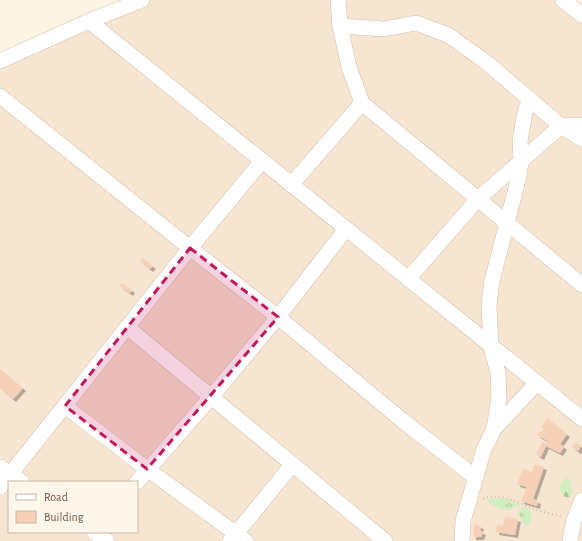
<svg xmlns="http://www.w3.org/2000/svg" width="582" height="541" font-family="'Alegreya Sans',sans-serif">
  <defs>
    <pattern id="grass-tufts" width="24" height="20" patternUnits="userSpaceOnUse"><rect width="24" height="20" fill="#d2edc0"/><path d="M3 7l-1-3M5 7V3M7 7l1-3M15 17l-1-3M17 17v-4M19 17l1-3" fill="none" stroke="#afc39e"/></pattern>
    <pattern id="forest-firs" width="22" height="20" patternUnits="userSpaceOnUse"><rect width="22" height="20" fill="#d2edc0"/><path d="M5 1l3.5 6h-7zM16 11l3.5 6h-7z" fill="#afc39e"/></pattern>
    <filter id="shadow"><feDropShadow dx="3" dy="3" stdDeviation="0" flood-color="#0004"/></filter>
  </defs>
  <rect width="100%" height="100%" fill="#fef4e3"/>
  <path fill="#f6e6d1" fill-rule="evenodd" d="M150,0H574L582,9V541H0V63ZM9,482H137V532H9Z"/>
  <g fill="url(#grass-tufts)">
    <path d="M499,498L511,500L521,505L514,507L510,510C501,510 494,507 487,501L489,499Z"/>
    <path d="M524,506C533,511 534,518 528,526L524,524L517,512Z"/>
  </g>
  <polygon fill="url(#forest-firs)" points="566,478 570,480 571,482 569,484 573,489 571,497 568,498 565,497 560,490 561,482"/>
  <g fill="#f6d1b8" filter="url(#shadow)">
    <polygon points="143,258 153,266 150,269 140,261"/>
    <polygon points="122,283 132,290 130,293 120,286"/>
    <polygon points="0,369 23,388 13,399 0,388"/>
    <polygon points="547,418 567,434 560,444 564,447 560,453 546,446 541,457 536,454 542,442 547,444 548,441 537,435 540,431 542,432 544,429 541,428"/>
    <polygon points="576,442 581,446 578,451 572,447"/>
    <polygon points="535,464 544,467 533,499 538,501 537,506 521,501 527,487 517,484 523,469 532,472"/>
    <polygon points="505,516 518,519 515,535 496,532 497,525 503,526"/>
    <polygon points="474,524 481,526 480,531 483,532 481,537 473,537"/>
  </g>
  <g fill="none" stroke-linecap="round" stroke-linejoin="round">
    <defs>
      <g id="minor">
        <polyline points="338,0 340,26 349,67 362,103 582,285"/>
        <polyline points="563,0 582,15"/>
        <path d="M89,21C254,153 417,287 582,419"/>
        <polyline points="340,26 384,29 416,23 448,35 486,62 561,126 582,139"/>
        <polyline points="0,61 89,21 142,0"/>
        <polyline points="0,96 190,248 278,317 403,421 475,477"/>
        <polyline points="291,185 362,103"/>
        <polyline points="408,279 478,199 561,126 582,125"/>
        <polyline points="127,327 385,541"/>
        <polyline points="65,406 147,469 246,541"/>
        <polyline points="494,429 499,397 498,373 491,346 489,305 492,281 518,180 521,162 520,140 525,112 530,99"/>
        <polyline points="0,467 22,482"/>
        <polyline points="137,482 211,397 278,317 346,229"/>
        <polyline points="0,487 190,248 262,161"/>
        <polyline points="94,532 107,541"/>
        <polyline points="230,541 292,465"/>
        <polyline points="462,541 463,521 484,449 494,429 537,383"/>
        <polyline points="570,541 574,520 582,500"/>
      </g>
    </defs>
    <use href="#minor" stroke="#d2bdab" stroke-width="16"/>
    <path stroke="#dbb59b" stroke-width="2" stroke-dasharray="1 3" stroke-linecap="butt" d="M483,499C501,492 518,503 534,509C543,512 552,514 561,516"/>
    <use href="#minor" stroke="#fff" stroke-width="15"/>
  </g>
  <path fill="#c2185b" fill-opacity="0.2" stroke="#c2185b" stroke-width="3" stroke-dasharray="8 5" stroke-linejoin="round" d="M190,248L278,317L147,469L65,406Z"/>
  <rect x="8" y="481" width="130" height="52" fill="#fff7eb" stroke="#c9b8a9"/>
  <rect x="16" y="494" width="20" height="6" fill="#ffffff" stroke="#c9b8a9"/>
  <text x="44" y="501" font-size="12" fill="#785946">Road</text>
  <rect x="16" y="511" width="20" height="12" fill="#f6d1b8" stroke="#c9b8a9"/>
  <text x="44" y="521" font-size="12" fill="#785946">Building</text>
</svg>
